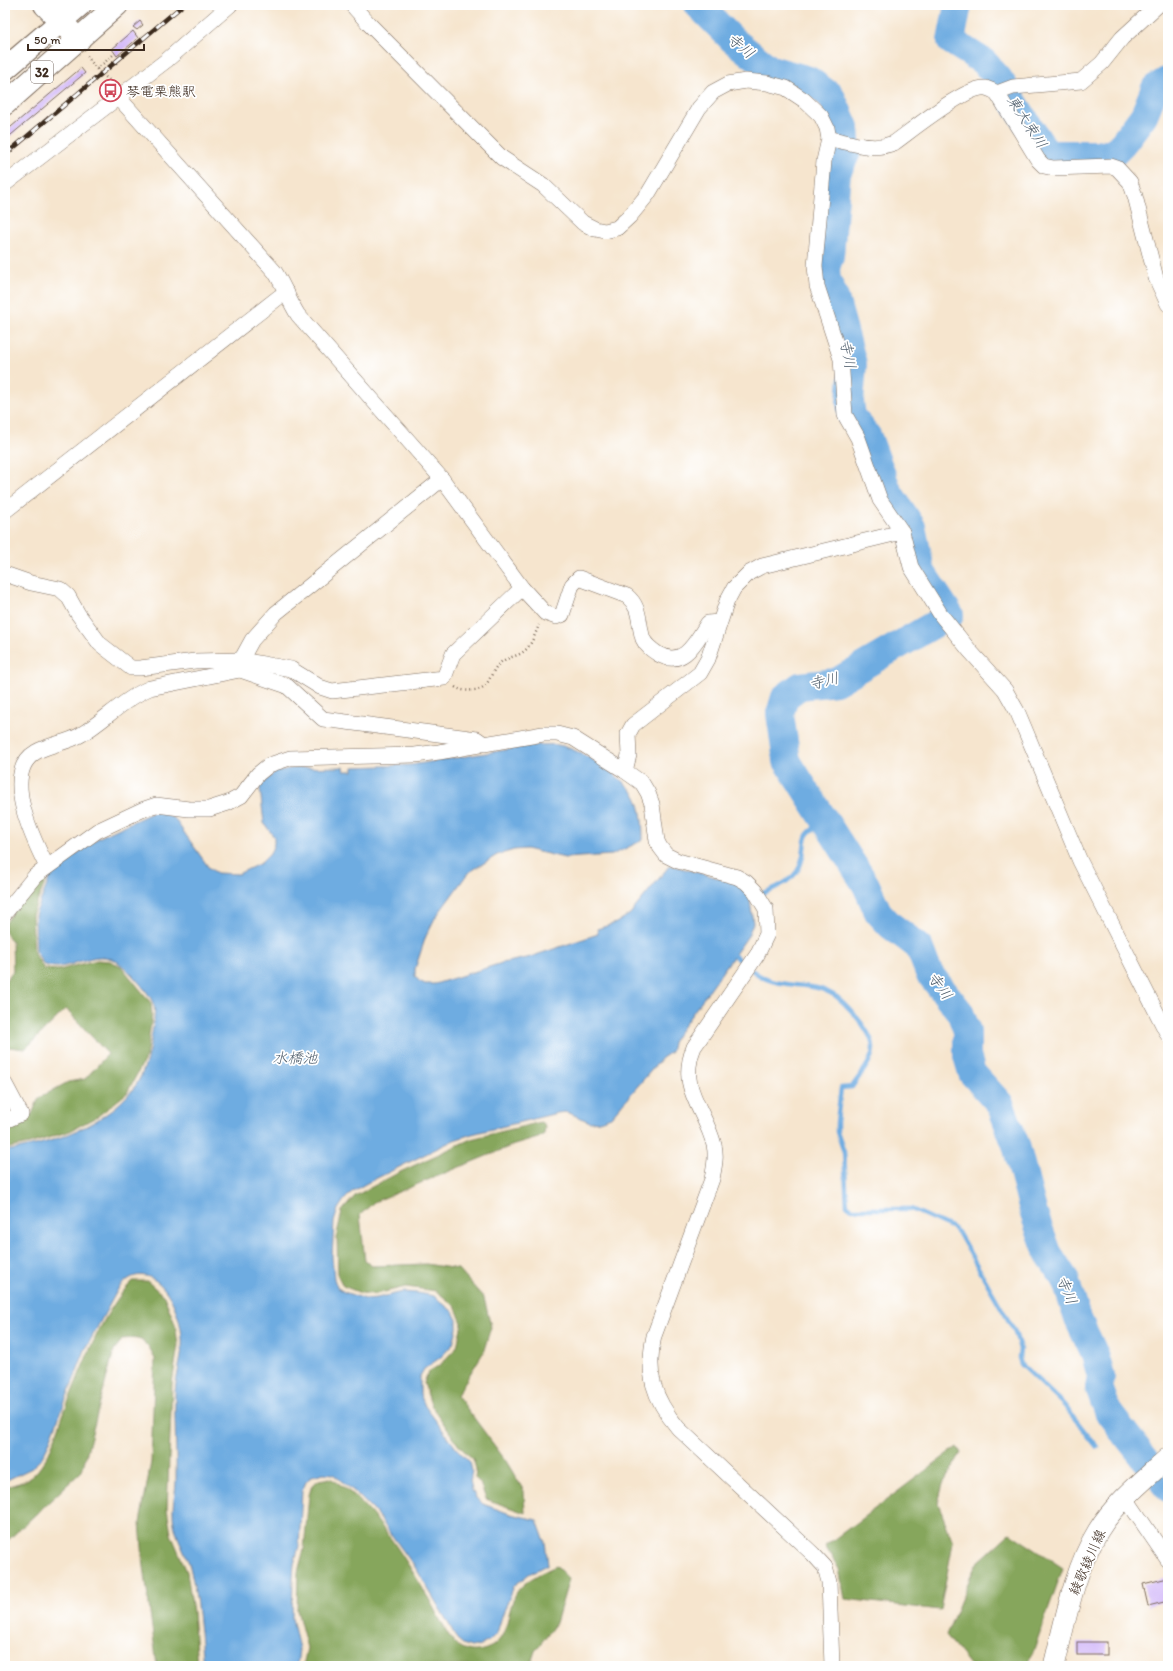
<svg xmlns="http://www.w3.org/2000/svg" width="1173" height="1671" font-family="Itim,'Klee One',sans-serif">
  <rect width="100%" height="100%" fill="#fff"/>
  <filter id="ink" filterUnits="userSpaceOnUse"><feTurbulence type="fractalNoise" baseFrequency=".025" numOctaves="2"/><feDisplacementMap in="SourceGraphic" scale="8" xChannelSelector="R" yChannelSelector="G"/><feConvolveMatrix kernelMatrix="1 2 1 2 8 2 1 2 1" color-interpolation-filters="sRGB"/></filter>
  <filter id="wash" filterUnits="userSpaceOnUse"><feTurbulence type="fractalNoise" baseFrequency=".012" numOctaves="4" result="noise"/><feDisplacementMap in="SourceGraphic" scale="16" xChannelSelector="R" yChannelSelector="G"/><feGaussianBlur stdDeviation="0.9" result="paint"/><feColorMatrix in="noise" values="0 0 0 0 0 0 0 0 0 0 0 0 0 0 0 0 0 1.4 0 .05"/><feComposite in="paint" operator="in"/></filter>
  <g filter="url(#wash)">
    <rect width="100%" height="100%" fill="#f6e5ce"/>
    <g fill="#86a65b" stroke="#60683c">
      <polygon points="48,875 32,915 34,953 44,969 59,970 97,960 110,961 121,966 151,1003 152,1015 146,1057 127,1093 98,1116 70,1131 29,1144 5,1149 5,1127 32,1114 39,1098 68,1082 85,1079 108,1054 66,1009 25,1049 9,1047 5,1045 5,981 13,971 12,942 5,932 5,924 23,896"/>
      <polygon points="541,1122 545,1127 544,1134 538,1138 511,1146 374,1202 360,1215 365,1261 372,1266 426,1264 458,1269 484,1298 491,1327 483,1353 457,1395 506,1461 524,1491 525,1513 486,1499 480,1483 475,1478 476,1469 473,1459 459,1446 431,1405 424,1383 428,1372 440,1365 457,1347 462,1323 455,1306 436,1291 406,1287 376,1294 361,1293 343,1286 338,1276 337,1234 342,1211 355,1196 398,1173 471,1139"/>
      <path d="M133,1281H147L164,1296L175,1324L178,1345L172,1384L167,1509L171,1534L187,1572L193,1612L197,1666H157L143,1559L140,1523L151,1462L155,1359C147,1341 143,1337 123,1339L114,1350L82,1471L5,1543V1487C12,1485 22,1483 28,1479C48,1467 57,1431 65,1410C81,1371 102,1310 133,1281Z"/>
      <polygon points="957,1447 961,1453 943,1484 938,1503 953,1543 940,1610 845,1599 839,1569 825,1546"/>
      <path d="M330,1478C371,1501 407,1561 430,1601C436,1612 447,1635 455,1643C465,1654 482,1653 494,1645C511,1633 506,1604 520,1588C528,1579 545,1571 556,1566L569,1579L556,1623L535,1651L530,1666H303L307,1648L297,1610L298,1572L304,1549L309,1495L312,1485L319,1480Z"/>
      <polygon points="1010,1533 1063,1568 1028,1666 971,1666 946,1635 976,1564"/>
    </g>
    <path fill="#6eace1" stroke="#546b80" d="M536,745C543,745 551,744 558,745C579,748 627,779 636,797C642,808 643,828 643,840L612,855L565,858L526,849L514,850L497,855L468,873L435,918L426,936L415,969V976L419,981L425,984H435L502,963L527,958L598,934L597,929L616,923L630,914L670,865L737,883L749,893L753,923L748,936L674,1039L671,1052L662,1058L611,1117L599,1121L590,1122L567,1112L557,1113L472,1134L454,1140L367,1183L353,1191L344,1200L338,1209L334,1222L332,1257L334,1279L337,1287L344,1292L365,1299L377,1298L403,1292L418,1293L434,1296L453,1312L457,1320V1328L453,1344L441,1357L424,1369L420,1376V1394L425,1406L456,1448L470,1462L472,1471L470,1480L472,1490L476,1498L483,1504L510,1514L537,1520L545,1542L548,1564L529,1574L514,1586L502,1616L497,1633L489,1641L481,1645L471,1647L463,1644L457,1639L450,1626L417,1570L375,1512L356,1493L333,1474L324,1473L312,1476L306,1482L302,1491L299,1546L294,1564L293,1577L292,1618L299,1649L297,1666H203C200,1633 198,1599 190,1567C184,1546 172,1533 173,1510C173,1501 176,1491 176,1482C177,1452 174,1422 175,1392C176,1376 181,1362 182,1347C184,1325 171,1285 149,1277C136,1272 126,1279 118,1289L85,1350L49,1443L41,1459L32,1468L5,1481V1151C47,1145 98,1128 127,1096C146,1077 149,1052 153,1027C154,1019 156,1010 153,1003C149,993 140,984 133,976C126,969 119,961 109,958C92,953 73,967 56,967C52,967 48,966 44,965L36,952L35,915L52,872L98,838L158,810L174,818L209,868L217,873L238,874L261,863L270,854L274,844V837L264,823L259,780L263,783L275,772L293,768L343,767L344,771H353V767L411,765Z"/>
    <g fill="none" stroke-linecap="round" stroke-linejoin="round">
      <g stroke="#6eace1" stroke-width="4.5">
        <path d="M743,900C760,894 793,885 800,866C810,841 795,837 825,822"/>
        <polyline points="731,953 741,961"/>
        <path d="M753,971C757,974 762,977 766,979C782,986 803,984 821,989C826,991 833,994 837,997C849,1007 874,1034 873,1049C872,1062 859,1076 852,1087L841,1088L837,1122V1132L844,1152L847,1205L852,1209H911L951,1227L958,1232L1015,1332L1020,1349L1019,1358L1021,1364L1064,1405L1097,1447"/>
        <polyline points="1167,1666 1168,1662"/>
      </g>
      <g stroke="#6eace1" stroke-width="28">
        <polyline points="698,5 733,40 770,69 809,80 831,96 845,127 847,152 837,173 830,256 826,268 827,280 835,298 853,364 850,402 852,416 868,437 888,491 912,527 921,571 950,615 836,682 800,686 785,697 780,714 787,761 866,885 878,912 890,925 919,947 929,973 960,1012 967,1031 967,1056 972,1073 1000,1104 1016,1145 1034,1214 1048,1253 1065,1279 1078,1319 1095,1355 1101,1376 1099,1387 1108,1412 1146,1460"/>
        <polyline points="958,5 951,41 984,62 999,79 1047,154 1112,154 1123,143 1144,115 1155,88 1168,80"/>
        <polyline points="1163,1482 1168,1488"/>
      </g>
    </g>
    <g id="blocks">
      <g fill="#ceb1f8">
        <polygon points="140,21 143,25 137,30 133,27"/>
        <polygon points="133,31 138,38 117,56 112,49"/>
        <polygon points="81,68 85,73 5,140 5,132"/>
        <polygon points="1168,1578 1168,1601 1148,1606 1143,1584"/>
        <rect x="1077" y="1642" width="30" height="13"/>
      </g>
    </g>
  </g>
  <g filter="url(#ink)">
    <use href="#blocks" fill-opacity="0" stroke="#7c6b5c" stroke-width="1"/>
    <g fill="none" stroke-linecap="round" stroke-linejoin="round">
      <defs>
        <g id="minor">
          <polyline points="352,5 369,24 502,158 543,185 583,223 595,229 605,231 617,228 630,216 648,194 699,108 713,92 728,84 746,81 767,83 786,88 804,100 821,116 827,128 829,139 824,161 815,266 817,286 841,359 845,415 858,438 880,500 902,532 911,567 941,615 970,651 1005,690 1018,713 1080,861 1168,1035"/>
          <polyline points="997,93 1013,87 1081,81 1102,63 1122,38 1158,5"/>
          <path d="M119,98L275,272C284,286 289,301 298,315L442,479L276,613L252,640L241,660L240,670L287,686L323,719L477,739L484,744L543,734H557L573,738L625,771L642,783L648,793L652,804L657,841L660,847L666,855L678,861L737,877L746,882L755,891L766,909L767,934L757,955L694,1047C677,1089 705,1108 714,1145C717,1157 714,1168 712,1179L654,1336C646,1374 653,1398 678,1428L813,1554L825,1567L829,1582L832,1666"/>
          <path d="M829,139C854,142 870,152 894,143C911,131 967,85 986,88C989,89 994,91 997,93L1038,160L1044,166L1053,168L1111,166L1117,168L1130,182L1135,196L1156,278L1168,304"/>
          <polyline points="5,184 167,60 230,5"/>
          <polyline points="5,511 279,297 287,293"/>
          <polyline points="5,574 31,583 60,589 68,596 78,614 100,644 131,668 140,668 195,661 241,660 291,669 320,687 332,691 444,678 453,654 522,588 442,479"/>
          <path d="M522,588L545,613L556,617L562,615L572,585L579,578L627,596C641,607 638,623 643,639C646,646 652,650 658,654C684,669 696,641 708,623L719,622"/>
          <polyline points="625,771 629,755 628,734 633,725 700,673 708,659 727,601 734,588 749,573 762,566 902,532"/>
          <path d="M47,867C34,841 0,773 36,752C50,744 68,743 82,734C105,720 124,699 150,688L240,670"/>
          <polyline points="5,913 35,876 97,831 144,809 156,805 189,809 209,809 228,803 241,796 258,774 269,765 290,758 415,755 439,752 479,745"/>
          <polyline points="5,1084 21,1114 5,1121"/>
          <polyline points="1125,1497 1168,1560"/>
        </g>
        <path id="secondary" d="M1054,1666C1065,1622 1074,1570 1098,1531C1114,1504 1145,1479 1168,1458"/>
        <polyline id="primary" points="45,5 79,40"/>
        <g id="trunk">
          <polyline points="5,69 80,5"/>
          <polyline points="5,104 117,5"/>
        </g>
      </defs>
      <use href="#minor" stroke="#7c6b5c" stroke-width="16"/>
      <use href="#secondary" stroke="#7c6b5c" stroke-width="22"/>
      <use href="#primary" stroke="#7c6b5c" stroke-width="24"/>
      <use href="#trunk" stroke="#7c6b5c" stroke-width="24"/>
      <g stroke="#7c6b5c" stroke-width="2.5" stroke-dasharray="1 3" stroke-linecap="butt">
        <polyline points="144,8 147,5"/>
        <polyline points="87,56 98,71 114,84"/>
        <polyline points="97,69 113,55"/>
        <path d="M455,687C462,691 467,691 474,690C491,689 489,672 500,663C507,657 516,657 523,652C531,647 535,634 539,625"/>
      </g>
      <use href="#minor" stroke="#fff" stroke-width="15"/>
      <use href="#secondary" stroke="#fff" stroke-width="21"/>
      <use href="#primary" stroke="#fff" stroke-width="22"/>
      <use href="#trunk" stroke="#fff" stroke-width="22"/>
      <defs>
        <polyline id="rail" points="5,155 183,5"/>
      </defs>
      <use href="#rail" stroke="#3b2a1e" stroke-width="4.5"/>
      <use href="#rail" stroke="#fff" stroke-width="3" stroke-dasharray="9" stroke-linecap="butt"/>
    </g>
  </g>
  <defs>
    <symbol id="bus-ring" viewBox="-11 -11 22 22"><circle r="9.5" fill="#fff" stroke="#d1495b" stroke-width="1.5"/><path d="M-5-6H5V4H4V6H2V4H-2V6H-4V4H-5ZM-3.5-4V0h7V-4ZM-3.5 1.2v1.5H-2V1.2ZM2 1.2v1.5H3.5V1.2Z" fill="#d1495b"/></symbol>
  </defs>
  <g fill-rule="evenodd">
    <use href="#bus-ring" x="98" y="78" width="25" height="25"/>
  </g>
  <g text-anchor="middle" stroke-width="3.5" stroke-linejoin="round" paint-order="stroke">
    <rect fill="#fff" stroke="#766a62" stroke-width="1" x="31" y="61" width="22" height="22" rx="3"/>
    <g font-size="13" font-weight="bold" fill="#3b2a1e">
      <text x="42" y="77">32</text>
    </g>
    <g font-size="14" fill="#3b2a1e" stroke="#fff" text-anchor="start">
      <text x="126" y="96">琴電栗熊駅</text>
    </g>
    <g font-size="14" fill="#3b2a1e" stroke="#fff">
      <text transform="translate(1087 1562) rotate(-66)" y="5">綾歌綾川線</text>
    </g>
    <g font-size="15" font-style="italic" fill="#4f5e6c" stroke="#fff">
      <text transform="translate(741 46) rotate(40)" y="5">寺川</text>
      <text transform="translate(1027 122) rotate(57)" y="5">東大束川</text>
      <text transform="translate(848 354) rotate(79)" y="5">寺川</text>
      <text transform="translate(824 681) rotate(-13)" y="5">寺川</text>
      <text transform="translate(940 986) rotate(54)" y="5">寺川</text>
      <text x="295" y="1063">水橋池</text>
      <text transform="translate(1067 1290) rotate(68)" y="5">寺川</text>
    </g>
  </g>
  <rect width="1173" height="1671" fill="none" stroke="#fff" stroke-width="20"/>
  <path d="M28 44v6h116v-6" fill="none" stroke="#3b2a1e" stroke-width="2"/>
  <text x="34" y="44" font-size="12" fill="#3b2a1e" stroke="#ffffff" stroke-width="3" paint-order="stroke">50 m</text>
</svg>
